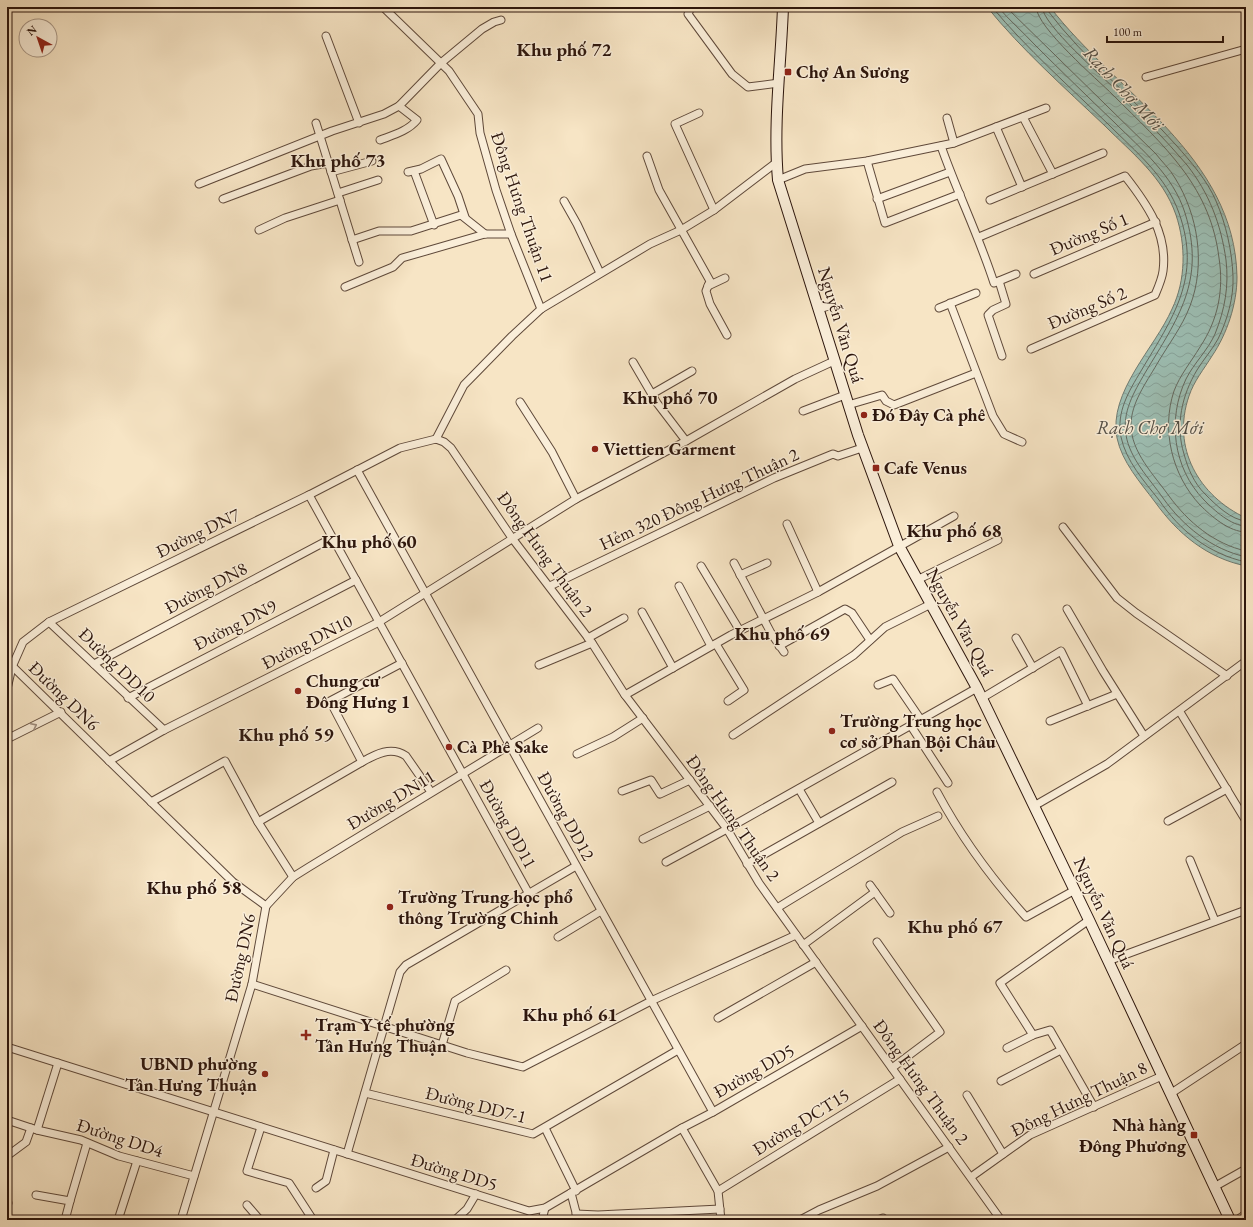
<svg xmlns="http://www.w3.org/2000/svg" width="1253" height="1227" font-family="'EB Garamond',serif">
  <defs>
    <pattern id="water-waves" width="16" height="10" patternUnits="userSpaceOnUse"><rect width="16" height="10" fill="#9dbfb4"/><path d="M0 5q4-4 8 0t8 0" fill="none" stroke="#87a39a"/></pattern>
  </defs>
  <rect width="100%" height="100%" fill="#f7e5c5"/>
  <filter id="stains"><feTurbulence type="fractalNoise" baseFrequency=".005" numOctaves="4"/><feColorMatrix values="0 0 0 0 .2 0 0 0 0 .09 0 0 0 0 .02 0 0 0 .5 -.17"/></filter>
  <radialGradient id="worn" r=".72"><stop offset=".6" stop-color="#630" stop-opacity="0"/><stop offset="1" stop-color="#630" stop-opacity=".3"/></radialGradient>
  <path fill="url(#water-waves)" stroke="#707b71" d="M987,7H1050C1116,93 1235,156 1237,277C1237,304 1227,334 1212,356C1204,369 1194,381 1189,396C1171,448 1199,496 1246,518V566C1207,558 1178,534 1155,502C1140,482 1122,462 1117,438C1108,392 1155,348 1172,309C1186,280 1186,245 1176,215C1163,177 1132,153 1105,126C1065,88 1022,50 987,7Z"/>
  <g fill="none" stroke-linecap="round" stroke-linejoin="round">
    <g stroke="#646a60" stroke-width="1">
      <path d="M992,7C1027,49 1070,87 1109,125C1136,152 1166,176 1179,213C1202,278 1173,317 1141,371C1129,391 1116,412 1121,437C1126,461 1144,481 1159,500C1180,531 1209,554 1246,562"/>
      <path d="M998,7C1009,20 1023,32 1035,45C1061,71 1088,97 1115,123C1142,150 1173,175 1185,213C1206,281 1178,318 1145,373C1134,392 1122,412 1126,435C1130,459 1149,478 1163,498C1183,526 1211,549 1246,557"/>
      <path d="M1006,7L1156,154C1162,162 1170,169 1175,178C1198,215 1206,264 1190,306C1182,327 1168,345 1157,364C1146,383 1131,403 1131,425C1131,452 1154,475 1169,496C1188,522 1214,544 1246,551"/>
      <path d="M1036,7C1037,28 1097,79 1113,95C1137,119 1163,143 1183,170C1203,197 1215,225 1219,258C1224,290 1218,320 1200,347C1191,362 1180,375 1174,391C1161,430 1172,475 1200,505C1211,516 1229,532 1246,532"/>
      <path d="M1042,7C1043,25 1102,76 1117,91C1141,115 1165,139 1187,165C1209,193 1221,224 1226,260C1229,286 1225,309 1215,334C1208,350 1194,363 1186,379C1167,419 1173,468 1204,500C1214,510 1231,526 1246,526"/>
      <path d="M1047,7L1048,11C1085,60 1135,99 1176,145C1191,162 1207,180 1216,201C1226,224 1232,251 1233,276C1234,297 1227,321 1218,339C1212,350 1203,360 1197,370C1182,395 1175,425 1184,454C1188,469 1194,483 1205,494C1216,505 1231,520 1246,521"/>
    </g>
    <defs>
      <g id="minor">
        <polyline points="383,7 449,71 478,114 480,133 496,190 511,234 541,309"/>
        <polyline points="691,7 688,14 732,74 748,87 779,83"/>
        <polyline points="326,36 359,123"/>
        <polyline points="1146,77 1246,49"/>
        <polyline points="699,113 675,124 714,210"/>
        <polyline points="1023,117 1053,174"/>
        <polyline points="947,118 954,143"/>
        <polyline points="316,123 359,262"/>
        <polyline points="996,127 1022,187"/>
        <path d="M380,140C393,135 408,131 417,120L399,106"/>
        <path d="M941,146C957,192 979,236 994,283L1016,274"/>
        <polyline points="647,156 659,190 710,281 706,291 710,304 727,335"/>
        <polyline points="867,161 885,223 960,194"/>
        <polyline points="414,171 434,225"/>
        <polyline points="331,172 372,161"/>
        <polyline points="408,172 421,169 441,159 458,196 465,217"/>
        <polyline points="778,180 805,169 867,161 954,143 1046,108"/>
        <polyline points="199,184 332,131 384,114 399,106 441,63 482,29 494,22 501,20"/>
        <polyline points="338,193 378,180"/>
        <polyline points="223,199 311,166 328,163"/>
        <polyline points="877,199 950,172"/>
        <polyline points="990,200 1103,153"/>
        <polyline points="564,201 577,224 600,273"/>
        <polyline points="259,230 285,218 340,200"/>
        <path d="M979,237L1125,176C1147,204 1168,234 1163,271C1162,279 1158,288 1155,295L1031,349"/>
        <polyline points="352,240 379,231 411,231 461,215 485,234"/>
        <polyline points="1034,274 1156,222"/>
        <polyline points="999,281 1006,304 993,310 988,315 1002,356"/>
        <polyline points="708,286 725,278"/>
        <polyline points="345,287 393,267 402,258 485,234 511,234"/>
        <polyline points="950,303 993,416 1004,434 1022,442"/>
        <polyline points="939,308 976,293"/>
        <polyline points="818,309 829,306"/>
        <polyline points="633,362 657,403 686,441"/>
        <polyline points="652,394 692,371"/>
        <polyline points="520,402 552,452 576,499"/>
        <polyline points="848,405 882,395 886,401 894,405 976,373"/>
        <polyline points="803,411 845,395"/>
        <polyline points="436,439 444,442 451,448 512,538 592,643 625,695 727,829 759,883 1001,1220"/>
        <polyline points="436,439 464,385 512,336 541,309 650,244 681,230 714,210 777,162"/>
        <polyline points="357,470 713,1112"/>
        <polyline points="309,495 529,894"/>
        <polyline points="787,524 818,592"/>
        <polyline points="1063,527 1117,598 1136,613 1227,676"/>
        <polyline points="734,563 771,633 784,652"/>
        <polyline points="701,566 740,631"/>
        <polyline points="740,575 767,563"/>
        <polyline points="917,580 998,540"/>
        <polyline points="550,586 774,478 833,454 838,456 862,448"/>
        <polyline points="679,586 711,646"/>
        <polyline points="1067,609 1103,671 1144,736"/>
        <polyline points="642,612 673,668"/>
        <polyline points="49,622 164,730"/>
        <polyline points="588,638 624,618"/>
        <polyline points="1016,638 1033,668"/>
        <polyline points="716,644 744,690 728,701"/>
        <polyline points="779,646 845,609 852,613 870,640"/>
        <polyline points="7,661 233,882 266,906"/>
        <polyline points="94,664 332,538"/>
        <polyline points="539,665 592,643"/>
        <polyline points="878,685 893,679 921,720"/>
        <polyline points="7,689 12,667 23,642 49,622 309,495 400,448 436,439"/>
        <polyline points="625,695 731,635 818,592 954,516"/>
        <polyline points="128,698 356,580"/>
        <polyline points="982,698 1061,651 1088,706"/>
        <polyline points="1180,712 1246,821"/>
        <polyline points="1050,721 1117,694"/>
        <polyline points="911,726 948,783"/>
        <polyline points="733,735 854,655 885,627 931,604"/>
        <polyline points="7,739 61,712"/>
        <polyline points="577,754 613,737 643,718"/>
        <polyline points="109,761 164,730 379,622 576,499 686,441 795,379 834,361"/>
        <path d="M362,762C376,754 391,746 406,756L431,792"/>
        <polyline points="799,789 819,823"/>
        <polyline points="622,791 651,780 660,794 690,780"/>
        <path d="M937,792C961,837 992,879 1026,917L1075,890"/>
        <polyline points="151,802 225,761 258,822 293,877"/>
        <polyline points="1034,806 1107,764 1246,661"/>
        <polyline points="1168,821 1227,789"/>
        <polyline points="258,822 362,762 330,701 402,663"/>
        <polyline points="643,839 710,806"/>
        <polyline points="1190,860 1215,921"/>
        <polyline points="666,862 727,829 977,688"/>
        <polyline points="747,864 892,782"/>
        <polyline points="870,885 890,913"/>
        <polyline points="266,906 293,877 309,867 538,728"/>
        <polyline points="777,908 902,832 938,816"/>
        <polyline points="1089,920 1000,983 1033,1035 1050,1030 1094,1107"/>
        <polyline points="558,937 601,911"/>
        <polyline points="877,942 940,1032 892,1068"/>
        <polyline points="803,945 875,892"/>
        <polyline points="1108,961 1246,910"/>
        <polyline points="252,984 467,1053 523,1067 651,1001 796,935"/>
        <polyline points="718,1018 816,962"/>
        <polyline points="442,1045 455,1001 506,970"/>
        <polyline points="7,1047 529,1211 545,1208 682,1128 713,1112 862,1026"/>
        <polyline points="1007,1048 1033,1035"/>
        <polyline points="1001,1081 1061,1050"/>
        <polyline points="365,1093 533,1134 678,1050"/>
        <polyline points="1170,1094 1246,1044"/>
        <polyline points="967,1095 1003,1154"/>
        <polyline points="7,1120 37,1130 81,1140 119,1156 194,1176"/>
        <polyline points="261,1127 247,1171 289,1183 313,1220"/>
        <polyline points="545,1128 576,1191"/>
        <polyline points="682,1128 718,1191 721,1220"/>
        <polyline points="37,1130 58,1063"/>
        <polyline points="347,1154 400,972 406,965 576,866"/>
        <polyline points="7,1156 26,1142 31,1128"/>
        <polyline points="971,1177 1030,1135 1162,1076"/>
        <polyline points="1214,1187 1246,1169"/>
        <polyline points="316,1188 326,1181 334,1150"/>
        <polyline points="718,1191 900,1079"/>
        <polyline points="571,1193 578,1220"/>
        <polyline points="36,1195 70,1201 65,1220"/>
        <polyline points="70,1201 87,1143"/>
        <polyline points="7,1204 8,1203"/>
        <polyline points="247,1205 260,1220"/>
        <polyline points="576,1214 598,1215 720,1209"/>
        <polyline points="118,1220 137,1161"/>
        <polyline points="181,1220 252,984 266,906"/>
        <polyline points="455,1220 467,1209 476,1194"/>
        <polyline points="542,1220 545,1208"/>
        <polyline points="800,1220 819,1210 877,1186 949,1147"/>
        <polyline points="878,1220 883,1218"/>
        <polyline points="1237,1220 1246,1214"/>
      </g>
      <path id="secondary" d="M783,7C781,64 773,123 778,180L858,435L899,546L977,688L1089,920L1230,1220"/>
    </defs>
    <use href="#minor" stroke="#5f493a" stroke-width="9"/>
    <use href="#secondary" stroke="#2c150c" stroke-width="12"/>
    <use href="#minor" stroke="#faeed9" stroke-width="7"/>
    <use href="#secondary" stroke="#faeed9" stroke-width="10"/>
  </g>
  <defs><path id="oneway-chevron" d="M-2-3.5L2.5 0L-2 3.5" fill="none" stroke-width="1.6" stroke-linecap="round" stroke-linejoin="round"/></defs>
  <use stroke="#9d8c7d" href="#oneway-chevron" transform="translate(34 726) rotate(-26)"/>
  <g fill="#8f2418" stroke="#faeed9" stroke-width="1.5">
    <rect x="784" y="68" width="8" height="8" rx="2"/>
    <circle cx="864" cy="415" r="4"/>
    <circle cx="595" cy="449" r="4"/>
    <rect x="872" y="464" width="8" height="8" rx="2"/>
    <circle cx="298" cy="691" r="4"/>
    <circle cx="832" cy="731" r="4"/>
    <circle cx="449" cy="747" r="4"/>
    <circle cx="390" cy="907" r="4"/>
    <path d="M304 1029h4v4h4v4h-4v4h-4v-4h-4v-4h4z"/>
    <circle cx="265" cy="1074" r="4"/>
    <rect x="1190" y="1131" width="8" height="8" rx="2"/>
  </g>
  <g text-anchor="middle" stroke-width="3" stroke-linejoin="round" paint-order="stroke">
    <g font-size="18" font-weight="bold" fill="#2c150c" stroke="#faeed9" text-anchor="start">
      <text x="796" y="78">Chợ An Sương</text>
      <text x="872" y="421">Đó Đây Cà phê</text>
      <text x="603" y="455">Viettien Garment</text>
      <text x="884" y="474">Cafe Venus</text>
      <text x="306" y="687">Chung cư<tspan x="306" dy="21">Đông Hưng 1</tspan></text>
      <text x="840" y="727">Trường Trung học<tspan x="840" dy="21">cơ sở Phan Bội Châu</tspan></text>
      <text x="457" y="753">Cà Phê Sake</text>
      <text x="398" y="903">Trường Trung học phổ<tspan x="398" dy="21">thông Trường Chinh</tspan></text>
      <text x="315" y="1031">Trạm Y tế phường<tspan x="315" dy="21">Tân Hưng Thuận</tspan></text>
      <text x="257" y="1070" text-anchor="end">UBND phường<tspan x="257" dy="21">Tân Hưng Thuận</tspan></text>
      <text x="1186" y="1131" text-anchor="end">Nhà hàng<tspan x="1186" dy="21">Đông Phương</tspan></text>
    </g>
    <g font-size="18" fill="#2c150c" stroke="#faeed9">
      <text transform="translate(522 207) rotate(71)" y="6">Đông Hưng Thuận 11</text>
      <text transform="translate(1089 234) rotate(-23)" y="6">Đường Số 1</text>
      <text transform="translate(1087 308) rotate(-23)" y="6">Đường Số 2</text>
      <text transform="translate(841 325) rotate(73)" y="6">Nguyễn Văn Quá</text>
      <text transform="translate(699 499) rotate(-25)" y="6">Hẻm 320 Đông Hưng Thuận 2</text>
      <text transform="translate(198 533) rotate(-26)" y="6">Đường DN7</text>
      <text transform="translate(545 554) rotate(54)" y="6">Đông Hưng Thuận 2</text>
      <text transform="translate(206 588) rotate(-28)" y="6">Đường DN8</text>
      <text transform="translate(960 622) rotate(61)" y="6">Nguyễn Văn Quá</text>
      <text transform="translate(235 625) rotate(-27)" y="6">Đường DN9</text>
      <text transform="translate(307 642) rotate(-27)" y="6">Đường DN10</text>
      <text transform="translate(117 665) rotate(44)" y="6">Đường DD10</text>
      <text transform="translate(64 696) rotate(44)" y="6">Đường DN6</text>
      <text transform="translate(391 800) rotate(-31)" y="6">Đường DN11</text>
      <text transform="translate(566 816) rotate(61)" y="6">Đường DD12</text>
      <text transform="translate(733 818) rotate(55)" y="6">Đông Hưng Thuận 2</text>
      <text transform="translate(508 824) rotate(61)" y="6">Đường DD11</text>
      <text transform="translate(1104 913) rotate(65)" y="6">Nguyễn Văn Quá</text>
      <text transform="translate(240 958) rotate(-78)" y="6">Đường DN6</text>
      <text transform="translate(754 1071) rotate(-30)" y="6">Đường DD5</text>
      <text transform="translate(921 1082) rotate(54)" y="6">Đông Hưng Thuận 2</text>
      <text transform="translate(1079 1099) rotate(-26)" y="6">Đông Hưng Thuận 8</text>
      <text transform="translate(476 1105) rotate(14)" y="6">Đường DD7-1</text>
      <text transform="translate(801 1122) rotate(-32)" y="6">Đường DCT15</text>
      <text transform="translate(120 1138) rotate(18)" y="6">Đường DD4</text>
      <text transform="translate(454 1172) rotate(17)" y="6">Đường DD5</text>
    </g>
    <g font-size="19" font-weight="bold" fill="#2c150c" stroke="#faeed9">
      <text x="564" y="56">Khu phố 72</text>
      <text x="338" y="167">Khu phố 73</text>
      <text x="670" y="404">Khu phố 70</text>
      <text x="954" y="537">Khu phố 68</text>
      <text x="369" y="548">Khu phố 60</text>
      <text x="782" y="640">Khu phố 69</text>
      <text x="286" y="741">Khu phố 59</text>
      <text x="194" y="894">Khu phố 58</text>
      <text x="955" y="933">Khu phố 67</text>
      <text x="570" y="1021">Khu phố 61</text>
    </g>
    <g font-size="19" font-style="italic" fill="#545047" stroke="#faeed9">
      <text transform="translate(1124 88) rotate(47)" y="7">Rạch Chợ Mới</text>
      <text x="1150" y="434">Rạch Chợ Mới</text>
    </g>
  </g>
  <rect width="1253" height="1227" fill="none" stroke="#f7e5c5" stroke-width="24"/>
  <rect x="8" y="8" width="1237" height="1211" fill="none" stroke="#2c150c" stroke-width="2"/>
  <rect x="12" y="12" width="1229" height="1203" fill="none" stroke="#2c150c"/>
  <g transform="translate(38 38) rotate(320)"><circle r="19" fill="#faeed9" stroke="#a89787"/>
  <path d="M0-3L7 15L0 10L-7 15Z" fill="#8f2418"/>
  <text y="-6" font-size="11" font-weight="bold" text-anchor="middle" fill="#2c150c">N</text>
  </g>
  <path d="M1107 36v6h116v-6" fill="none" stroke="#2c150c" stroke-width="2"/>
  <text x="1113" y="36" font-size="12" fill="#2c150c" stroke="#faeed9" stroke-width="3" paint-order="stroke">100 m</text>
  <rect width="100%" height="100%" filter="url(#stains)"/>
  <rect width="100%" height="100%" fill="url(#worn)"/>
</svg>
